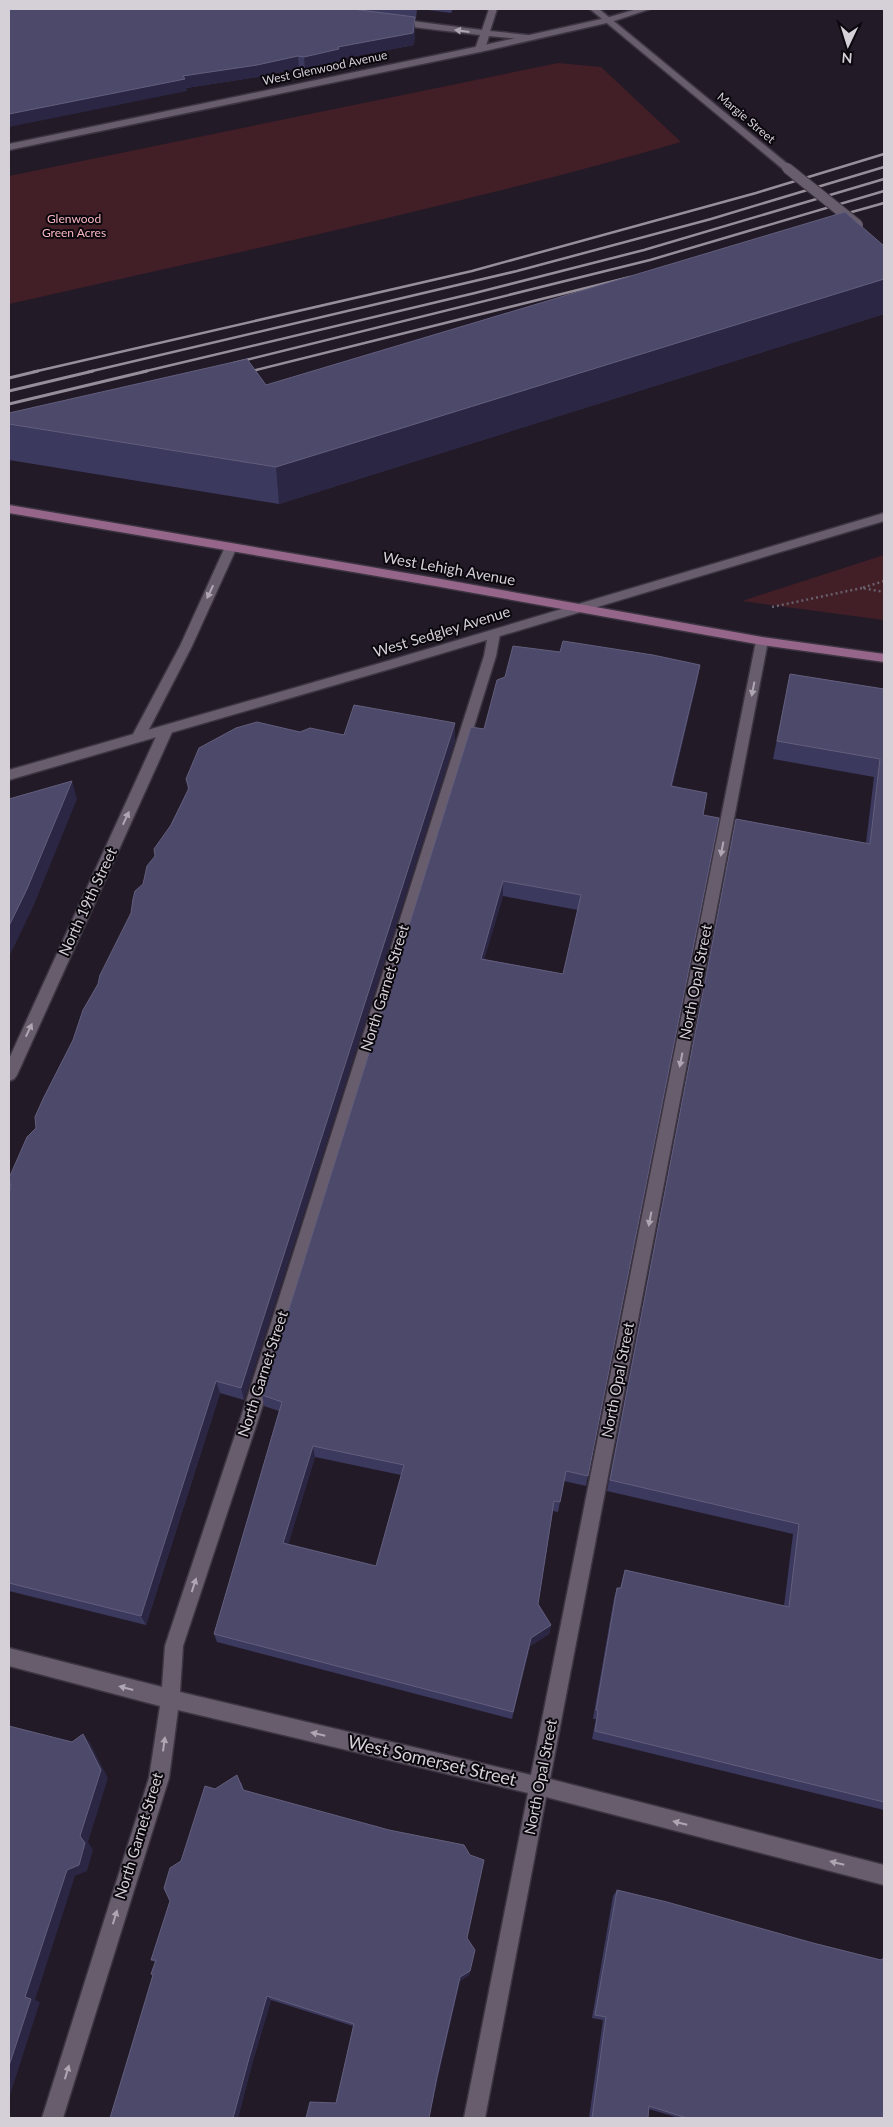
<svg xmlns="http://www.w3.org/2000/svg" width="893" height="2127" font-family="Lato,sans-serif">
  <rect width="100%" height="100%" fill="#231a28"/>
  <g fill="#421e26">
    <path d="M558,63L601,67L681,142C459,206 233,253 9,304V176Z"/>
    <polygon points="884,555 884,620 742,601"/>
  </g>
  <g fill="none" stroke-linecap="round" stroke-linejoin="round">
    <defs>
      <g id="minor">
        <polygon points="489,9 497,9 490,31 528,35 533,38 531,40 489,36 485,49 480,52 475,49 480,35 396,25 392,22 396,19 482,30"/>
        <polygon points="590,9 599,9 790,166 790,170 784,170"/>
        <polygon points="231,543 237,547 192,646 143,741 133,741 131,738 180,646 225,547"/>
        <polygon points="494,630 500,634 496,656 259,1417 183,1646 180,1692 531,1775 756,641 762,637 768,641 550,1779 884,1865 884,1885 546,1797 485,2118 464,2118 528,1793 178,1710 169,1778 63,2118 42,2118 149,1778 160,1706 9,1666 9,1648 162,1687 165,1646 241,1417 484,656 488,634"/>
        <polygon points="166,725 171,727 173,730 17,1075 14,1079 9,1081 9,1059 159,730 161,727"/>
      </g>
      <polygon id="tertiary" points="884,513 884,521 390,669 9,780 9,770 384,662"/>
      <polygon id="secondary" points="637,9 650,9 611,22 480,52 9,150 9,144 480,46 606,18"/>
      <polygon id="primary" points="9,505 435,578 762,637 884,654 884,662 762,645 435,586 9,513"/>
    </defs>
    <use href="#minor" stroke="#3c3541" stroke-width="3"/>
    <use href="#tertiary" stroke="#3c3541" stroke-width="3"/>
    <use href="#secondary" stroke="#3c3541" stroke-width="3"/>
    <use href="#primary" stroke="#3c3541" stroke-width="3"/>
    <g stroke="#68606c" stroke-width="2.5" stroke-dasharray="2 3" stroke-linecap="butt">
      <polyline points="884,581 862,588 884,592"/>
      <polyline points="772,607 862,588"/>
    </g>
    <use href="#minor" fill="#675d6d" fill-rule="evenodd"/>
    <use href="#tertiary" fill="#675d6d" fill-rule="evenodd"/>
    <use href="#secondary" fill="#675d6d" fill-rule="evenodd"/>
    <use href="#primary" fill="#96668a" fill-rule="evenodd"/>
    <g stroke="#968f9a" stroke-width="2.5">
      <polyline points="834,217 884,203"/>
      <polyline points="234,363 650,260 884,191"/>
      <polyline points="33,372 472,271 756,193 884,154"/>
      <polyline points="88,372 517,271 711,219 884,167"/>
      <polyline points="142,372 475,293 644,250 884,179"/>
      <polyline points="248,372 630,277"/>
    </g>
    <g stroke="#968f9a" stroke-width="3">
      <polyline points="242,374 253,371"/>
      <polyline points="9,378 38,371"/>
      <polyline points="9,391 93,371"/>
      <polyline points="9,404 147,371"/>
    </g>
    <defs>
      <polyline id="minor-bridge" points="787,168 858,225"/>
    </defs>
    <use href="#minor-bridge" stroke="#3c3541" stroke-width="12" stroke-linecap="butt"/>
    <use href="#minor-bridge" stroke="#675d6d" stroke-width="10"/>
  </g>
  <g fill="#3c395e" fill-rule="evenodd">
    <polygon points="9,9 417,9 416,19 415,19 415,29 414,45 340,59 340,62 305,69 299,68 258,77 186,88 187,91"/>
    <polygon points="420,9 453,9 451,13"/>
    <polygon points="884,246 884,314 279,504 9,460 9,413 266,385"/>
    <path d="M560,652L700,665L697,681L672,787L703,815L719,818L586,1486L564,1481L558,1512L553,1511L538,1604L551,1625L549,1634L530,1646L512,1719L217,1642L214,1634L279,1411L264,1406L262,1395L484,729ZM503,896L578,910L563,974L484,959ZM315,1457L401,1475L376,1566L288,1544Z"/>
    <polygon points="790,674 884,689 884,1810 592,1739 596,1719 593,1719 614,1598 617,1588 620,1588 625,1570 784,1606 793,1534 607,1491 736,819 866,843 874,777 773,759"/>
    <polygon points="300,732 455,740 244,1400 220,1393 146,1625 9,1591 9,1192 73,1040 98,984 131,913 155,856 188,790 186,779"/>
    <polygon points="241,1782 244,1790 470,1855 484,1860 467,1938 474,1954 469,1975 460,1981 437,2079 429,2118 306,2118 336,2103 353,2026 271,2000 252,2064 238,2118 110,2118 153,1976 151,1974 155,1962 151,1960 170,1901 181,1861 215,1789"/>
    <polygon points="617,1890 813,1943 879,1960 884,1958 884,2118 679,2118 649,2109 647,2118 589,2118 603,2020 592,2018 613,1896"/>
  </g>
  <g fill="#2b2643">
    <polygon points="415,17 415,29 414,45 340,59 340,62 305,69 304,57 338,47"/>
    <polygon points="298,56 299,68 258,77 186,88 187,91 9,127 9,114 183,76"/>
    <polygon points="884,279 884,314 279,504 276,467"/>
    <polygon points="700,665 697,681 668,802 671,786"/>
    <polygon points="455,723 455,740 244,1400 241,1388"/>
    <polygon points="72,781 77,799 33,907 9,957 9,926"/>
    <polygon points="503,881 503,896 480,974 481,959"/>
    <polygon points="216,1381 220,1393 146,1625 141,1616"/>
    <polygon points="313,1446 315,1457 286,1552 283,1543"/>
    <polygon points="551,1625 549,1634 530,1646 512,1719 531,1638"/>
    <polygon points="83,1734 90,1743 108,1778 88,1842 93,1850 87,1871 75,1876 35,2000 40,2002 9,2098 9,2066 25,1997 67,1870 80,1836"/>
    <polygon points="474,1954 469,1975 460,1981 429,2118 437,2077 460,1977"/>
    <polygon points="267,1996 271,2000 252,2064 238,2118 233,2118 248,2062"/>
  </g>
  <g fill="#4d496b" stroke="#625e7c" fill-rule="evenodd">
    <polygon points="9,9 352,9 415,17 413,33 338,47 339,49 304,57 298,56 257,65 183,76 185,79 9,114"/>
    <polygon points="845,212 884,246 884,279 276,467 9,424 9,413 247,359 266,385"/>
    <path d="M563,641L653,655L700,665L671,786L707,793L703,815L719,818L588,1476L566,1471L560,1502L554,1501L538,1604L551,1625L531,1638L513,1712L214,1634L282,1402L262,1395L471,727L484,729L497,680L505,677L513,646L560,652ZM503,881L581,895L563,974L481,959ZM313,1446L404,1465L376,1566L283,1543Z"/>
    <polygon points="790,674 884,689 884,1802 595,1731 598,1711 596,1710 617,1588 621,1588 625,1570 789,1607 799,1524 610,1480 736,819 870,844 880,759 777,741"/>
    <polygon points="354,705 455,723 241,1388 216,1381 141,1616 9,1583 9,1192 11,1188 9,1178 27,1137 36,1128 35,1117 43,1099 73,1040 83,1010 98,984 100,975 131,913 133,899 135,891 143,884 147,866 155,856 154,849 171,825 189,788 186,779 199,748 236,728 257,722 300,732 310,728 344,735"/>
    <polygon points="72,781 27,889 9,926 9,799"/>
    <polygon points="9,1726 72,1742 83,1734 101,1770 80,1836 85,1843 79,1865 67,1870 25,1997 31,1999 9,2066"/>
    <polygon points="237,1775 243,1790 389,1830 464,1845 470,1855 484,1860 467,1938 475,1950 470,1971 460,1977 437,2077 429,2118 306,2118 310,2102 336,2103 354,2024 267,1996 248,2062 233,2118 110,2118 153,1975 151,1974 156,1960 151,1960 170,1901 164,1888 170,1868 181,1861 205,1786 215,1789"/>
    <polygon points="617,1890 667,1902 813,1943 881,1960 884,1958 884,2118 687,2118 649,2106 648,2118 592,2118 606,2017 595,2015"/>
  </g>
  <defs><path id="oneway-solid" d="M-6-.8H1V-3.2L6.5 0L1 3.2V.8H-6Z" transform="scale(1.25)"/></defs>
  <g fill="#aea7b3">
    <use href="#oneway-solid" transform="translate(462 31) rotate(-172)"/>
    <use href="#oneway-solid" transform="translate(210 592) rotate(115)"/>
    <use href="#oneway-solid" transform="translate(753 689) rotate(101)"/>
    <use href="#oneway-solid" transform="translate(126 818) rotate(-65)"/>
    <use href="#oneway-solid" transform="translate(722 849) rotate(101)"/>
    <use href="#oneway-solid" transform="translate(29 1030) rotate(-65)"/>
    <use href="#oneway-solid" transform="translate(681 1060) rotate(101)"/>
    <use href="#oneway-solid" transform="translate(650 1219) rotate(101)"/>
    <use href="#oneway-solid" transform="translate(194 1585) rotate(-72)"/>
    <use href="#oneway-solid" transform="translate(126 1688) rotate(-165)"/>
    <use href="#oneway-solid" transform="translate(318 1734) rotate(-167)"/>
    <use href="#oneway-solid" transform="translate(164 1744) rotate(-82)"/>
    <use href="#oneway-solid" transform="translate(680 1823) rotate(-166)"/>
    <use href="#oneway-solid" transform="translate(837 1863) rotate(-166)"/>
    <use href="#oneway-solid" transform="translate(115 1917) rotate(-73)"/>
    <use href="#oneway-solid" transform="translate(67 2072) rotate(-73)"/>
  </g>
  <g text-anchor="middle" stroke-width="4" stroke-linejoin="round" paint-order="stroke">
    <g font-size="12" fill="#d5cfd8" stroke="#0a070d">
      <text transform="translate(325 68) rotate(-12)" y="4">West Glenwood Avenue</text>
      <text transform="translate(746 118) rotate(40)" y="4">Margie Street</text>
    </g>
    <g font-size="12" fill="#f8b6c1" stroke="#0a070d">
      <text x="74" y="223">Glenwood<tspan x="74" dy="14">Green Acres</tspan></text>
    </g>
    <g font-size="15" fill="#d5cfd8" stroke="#0a070d">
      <text transform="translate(449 569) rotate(10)" y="5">West Lehigh Avenue</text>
      <text transform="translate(442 632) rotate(-17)" y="5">West Sedgley Avenue</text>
      <text transform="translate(88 902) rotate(-65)" y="5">North 19th Street</text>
      <text transform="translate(696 982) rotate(-79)" y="5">North Opal Street</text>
      <text transform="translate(385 988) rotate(-73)" y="5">North Garnet Street</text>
      <text transform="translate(263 1374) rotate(-72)" y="5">North Garnet Street</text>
      <text transform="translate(618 1380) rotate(-79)" y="5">North Opal Street</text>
      <text transform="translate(541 1777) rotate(-79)" y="5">North Opal Street</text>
      <text transform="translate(139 1836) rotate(-73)" y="5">North Garnet Street</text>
    </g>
    <g font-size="18" fill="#d5cfd8" stroke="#0a070d">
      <text transform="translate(432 1761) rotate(13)" y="6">West Somerset Street</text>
    </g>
  </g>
  <rect width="893" height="2127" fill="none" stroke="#d5cfd8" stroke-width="20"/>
  <g transform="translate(848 45) rotate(184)" stroke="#0a070d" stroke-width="4" paint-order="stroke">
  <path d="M0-4L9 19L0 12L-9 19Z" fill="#d5cfd8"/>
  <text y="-8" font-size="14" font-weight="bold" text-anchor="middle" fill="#d5cfd8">N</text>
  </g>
</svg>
